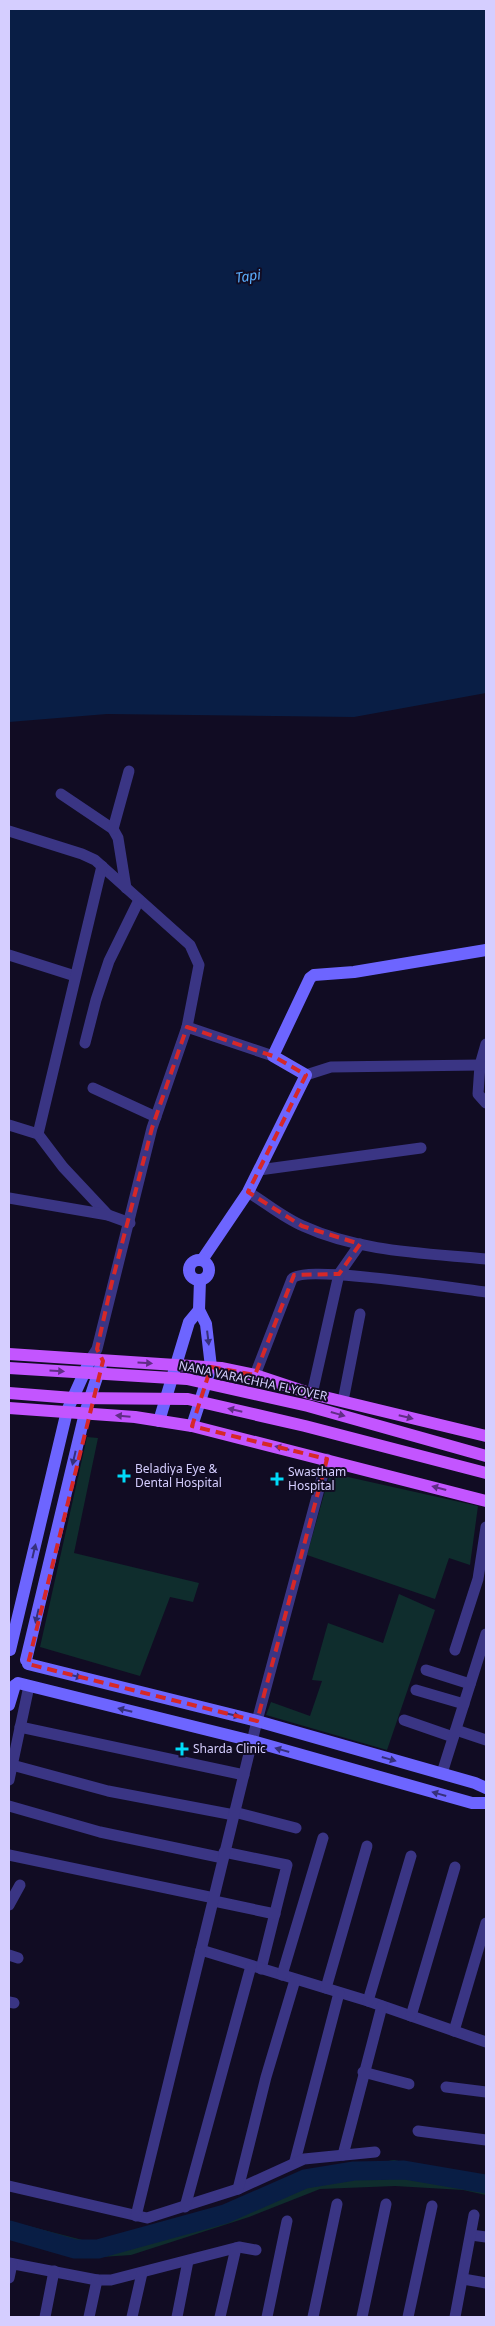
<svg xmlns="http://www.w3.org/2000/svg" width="495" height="2326" font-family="'Noto Sans',sans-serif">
  <rect width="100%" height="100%" fill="#110c23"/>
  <g fill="#0f2d2d">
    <polygon points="87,1437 98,1438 74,1553 199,1583 193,1602 170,1597 140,1676 40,1647"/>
    <polygon points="330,1473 478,1506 470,1565 449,1558 435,1599 307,1555"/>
    <polygon points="399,1594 435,1610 387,1750 266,1715 271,1702 310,1716 322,1681 312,1680 328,1623 383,1643"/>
    <polygon points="394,2160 486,2181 486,2195 463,2190 395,2186 320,2189 249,2217 131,2255 87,2258 9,2239 9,2221 98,2244 191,2217 313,2173"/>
  </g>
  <polygon fill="#091e45" points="9,9 486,9 486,693 354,717 107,714 9,722"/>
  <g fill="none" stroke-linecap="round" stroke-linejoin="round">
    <polyline stroke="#091e45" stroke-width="19" points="9,2230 75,2249 98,2249 225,2214 305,2179 354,2171 404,2170 486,2184"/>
    <g stroke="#3a3584" stroke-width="11">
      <polyline points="61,794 113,829 118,838 126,888"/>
      <polyline points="113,829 129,771"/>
      <polyline points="9,831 82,854 95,860 190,945 199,965 187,1027 152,1128 97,1349 90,1360"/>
      <polyline points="9,955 75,976"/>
      <polyline points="187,1027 273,1056"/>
      <polyline points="85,1043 96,1000 109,961 139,900"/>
      <polyline points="486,1044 480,1065 478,1094 486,1103"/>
      <polyline points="306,1075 331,1067 480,1065"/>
      <polyline points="93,1088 156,1117"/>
      <polyline points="9,1125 38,1134 63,1167 108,1215"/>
      <polyline points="38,1134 102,866"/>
      <polyline points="259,1170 421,1148"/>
      <path d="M248,1192C266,1203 284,1218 303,1226C360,1252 425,1253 486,1259"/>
      <polyline points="9,1198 108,1215 130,1223"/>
      <path d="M255,1375L292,1279C303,1264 460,1289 486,1292"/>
      <polyline points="312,1394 339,1274 360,1244"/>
      <polyline points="343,1401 360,1314"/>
      <polyline points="455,1650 478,1579 486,1527"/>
      <polyline points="426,1670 470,1684"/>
      <polyline points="416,1690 464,1704"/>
      <polyline points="404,1720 453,1737"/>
      <polyline points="20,1727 244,1775"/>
      <polyline points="456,1730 486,1740"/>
      <polyline points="12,1765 108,1791 234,1815"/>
      <polyline points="442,1773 486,1634"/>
      <polyline points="9,1780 29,1686"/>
      <polyline points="9,1806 100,1832 223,1858"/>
      <polyline points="234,1812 296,1828"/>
      <polyline points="224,1852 287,1865 261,1969"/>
      <polyline points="9,1855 214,1898"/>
      <polyline points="214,1901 275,1914"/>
      <polyline points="9,1905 20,1885"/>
      <polyline points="201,1950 368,2001 486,2042"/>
      <polyline points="9,1955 18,1958"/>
      <polyline points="282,1975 323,1838"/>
      <polyline points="326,1988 367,1846"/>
      <polyline points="368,2001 411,1856"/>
      <polyline points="9,2002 14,2003"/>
      <polyline points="411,2016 455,1867"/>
      <polyline points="454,2031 486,1923"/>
      <polyline points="363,2072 409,2084"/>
      <polyline points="446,2087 486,2092"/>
      <polyline points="418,2131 486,2140"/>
      <polyline points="343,2155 382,2006"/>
      <polyline points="295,2161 339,1993"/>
      <polyline points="9,2186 147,2218 238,2189 304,2159 375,2152"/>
      <polyline points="238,2189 266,2077 295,1980"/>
      <polyline points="185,2207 251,1966"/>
      <polyline points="136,2216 257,1721 327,1459"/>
      <polyline points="471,2235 486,2237"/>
      <polyline points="9,2263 97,2280 111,2280 239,2247 256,2250"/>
      <polyline points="9,2278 12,2264"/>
      <polyline points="463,2279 486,2283"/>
      <polyline points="45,2317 54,2271"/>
      <polyline points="89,2317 97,2280"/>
      <polyline points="132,2317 142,2273"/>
      <polyline points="177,2317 188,2261"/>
      <polyline points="220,2317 236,2248"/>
      <polyline points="267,2317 287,2221"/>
      <polyline points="313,2317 337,2204"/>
      <polyline points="362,2317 386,2204"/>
      <polyline points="408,2317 432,2206"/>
      <polyline points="455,2317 474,2215"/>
    </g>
    <g stroke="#6d65ff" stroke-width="12">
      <polyline points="202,1260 248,1192 306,1075 273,1056 310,978 314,975 354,972 486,950"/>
      <circle cx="199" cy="1270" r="10"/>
      <polyline points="159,1421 189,1322 199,1310"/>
      <polyline points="192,1426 211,1367 206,1324 199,1310 200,1280"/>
      <polyline points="10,1650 67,1411 90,1360"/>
      <polyline points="26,1660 85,1413 101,1365"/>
      <polyline points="28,1664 257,1721 475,1783 486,1788"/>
      <polyline points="18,1683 252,1741 472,1803 486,1803"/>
      <polyline points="9,1705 15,1685"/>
    </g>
    <g stroke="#c355ff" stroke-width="12">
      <polyline points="9,1354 221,1368 255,1375 312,1394 486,1436"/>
      <polyline points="9,1408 135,1417 192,1426 486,1501"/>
    </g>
    <g stroke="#c355ff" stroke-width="12">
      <polyline points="9,1368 187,1379 308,1406 486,1456"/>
      <polyline points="9,1393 73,1398 188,1399 305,1426 486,1473"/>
    </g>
  </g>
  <defs><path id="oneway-solid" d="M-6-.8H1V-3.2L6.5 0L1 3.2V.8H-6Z" transform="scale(1.25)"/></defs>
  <g fill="#36307b">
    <use href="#oneway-solid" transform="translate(208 1338) rotate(83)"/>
    <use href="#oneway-solid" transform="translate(74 1458) rotate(103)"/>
    <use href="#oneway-solid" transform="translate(34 1551) rotate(-77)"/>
    <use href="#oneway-solid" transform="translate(37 1616) rotate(103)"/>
    <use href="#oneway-solid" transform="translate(75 1676) rotate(14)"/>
    <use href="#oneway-solid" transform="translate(125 1710) rotate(-166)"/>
    <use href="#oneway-solid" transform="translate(233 1715) rotate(14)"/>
    <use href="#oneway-solid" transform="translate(282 1750) rotate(-164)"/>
    <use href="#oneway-solid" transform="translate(389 1759) rotate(16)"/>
    <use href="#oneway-solid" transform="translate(439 1794) rotate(-164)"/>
  </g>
  <g fill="#612d86">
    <use href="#oneway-solid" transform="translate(145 1363) rotate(3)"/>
    <use href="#oneway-solid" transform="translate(57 1371) rotate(3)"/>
    <use href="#oneway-solid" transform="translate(235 1410) rotate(-167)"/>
    <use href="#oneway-solid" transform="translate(338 1414) rotate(16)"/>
    <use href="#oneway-solid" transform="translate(123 1416) rotate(-175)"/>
    <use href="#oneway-solid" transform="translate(406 1417) rotate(14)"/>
    <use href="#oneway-solid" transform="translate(282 1448) rotate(-166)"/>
    <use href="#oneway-solid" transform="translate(439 1488) rotate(-165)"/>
  </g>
  <path fill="none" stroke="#d62828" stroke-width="4" stroke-dasharray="10 6" stroke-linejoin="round" d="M187,1027L273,1056L306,1075L248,1192L302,1226L360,1244L339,1274L294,1275L255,1375L211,1367L192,1426L327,1459L257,1721L28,1664L103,1361L97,1349L111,1286L152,1128Z"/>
  <g fill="#00dbf9" stroke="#110c23" stroke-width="2">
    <path d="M121.5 1468.5h5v5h5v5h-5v5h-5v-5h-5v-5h5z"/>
    <path d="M274.5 1471.5h5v5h5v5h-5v5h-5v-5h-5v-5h5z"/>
    <path d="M179.5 1741.5h5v5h5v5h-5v5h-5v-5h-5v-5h5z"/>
  </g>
  <g text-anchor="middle" stroke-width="4" stroke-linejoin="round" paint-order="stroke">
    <g font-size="12" fill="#d5ceff" stroke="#110c23">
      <text transform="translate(253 1381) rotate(12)" y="4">NANA VARACHHA FLYOVER</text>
    </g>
    <g font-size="12" fill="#d5ceff" stroke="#110c23" text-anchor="start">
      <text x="135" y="1473">Beladiya Eye &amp;<tspan x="135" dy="14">Dental Hospital</tspan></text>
      <text x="288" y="1476">Swastham<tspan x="288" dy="14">Hospital</tspan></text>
      <text x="193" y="1753">Sharda Clinic</text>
    </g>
    <g font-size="14" font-style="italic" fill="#5cb0ff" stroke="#110c23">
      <text transform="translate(248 276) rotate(-8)" y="5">Tapi</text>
    </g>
  </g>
  <rect width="495" height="2326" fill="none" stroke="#d5ceff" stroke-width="20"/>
</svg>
